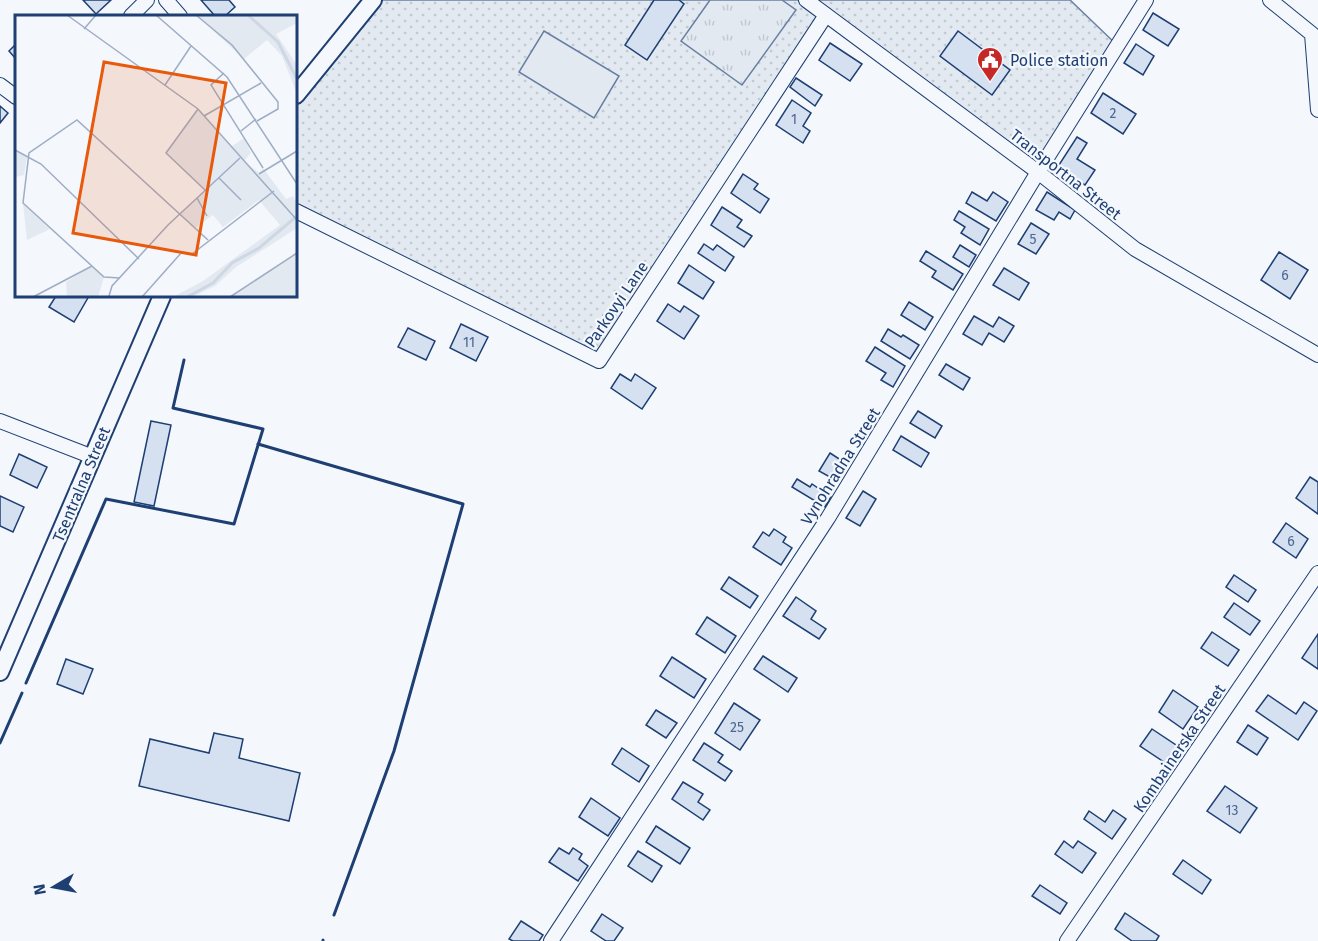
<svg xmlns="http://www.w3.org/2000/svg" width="1318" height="941" font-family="'Fira Sans',sans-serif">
  <defs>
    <pattern id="grass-dots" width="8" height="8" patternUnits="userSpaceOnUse" patternTransform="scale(1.5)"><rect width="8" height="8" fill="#e3e9f0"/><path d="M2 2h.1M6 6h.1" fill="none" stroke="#c2c9d1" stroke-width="1.8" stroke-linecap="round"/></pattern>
    <pattern id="park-tufts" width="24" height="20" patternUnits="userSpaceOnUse" patternTransform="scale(1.5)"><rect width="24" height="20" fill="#e3e9f0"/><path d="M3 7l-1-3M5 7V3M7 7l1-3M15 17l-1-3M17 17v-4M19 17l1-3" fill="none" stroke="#c2c9d1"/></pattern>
  </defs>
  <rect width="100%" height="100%" fill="#f4f7fb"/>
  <polygon fill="url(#grass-dots)" stroke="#687fa3" stroke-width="1.5" points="373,0 1070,0 1117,45 1038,172 826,16 599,361 296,211 296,95"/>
  <polygon fill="url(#park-tufts)" stroke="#687fa3" stroke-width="1.5" points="710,0 782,0 796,10 742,85 681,41"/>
  <polygon fill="#e3e9f0" stroke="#687fa3" stroke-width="1.5" points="544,31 619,76 594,118 519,72"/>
  <g fill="#d5e0f0" stroke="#1d3f73" stroke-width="1.5">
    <polygon points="83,0 111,0 96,14"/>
    <polygon points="201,0 229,0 235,7 225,16 215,16"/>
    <polygon points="654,0 679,0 684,4 647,60 625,45"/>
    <polygon points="1153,13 1179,29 1168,46 1143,30"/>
    <polygon points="958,31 1010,70 992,95 940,56"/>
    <polygon points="830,43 862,64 850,81 819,60"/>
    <polygon points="16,44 16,59 9,51"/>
    <polygon points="1136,44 1154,56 1143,75 1124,63"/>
    <polygon points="796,78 822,95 815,106 790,87"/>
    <polygon points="1103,93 1136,114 1123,134 1091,113"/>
    <polygon points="792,100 811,113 803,126 810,131 803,143 776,125"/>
    <polygon points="0,106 8,113 0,123"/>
    <polygon points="1077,137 1087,143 1077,159 1095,170 1085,185 1057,168"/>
    <polygon points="743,174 758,184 754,189 769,199 760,213 731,193"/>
    <polygon points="972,192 987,201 993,192 1008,202 996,221 966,203"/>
    <polygon points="1047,192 1075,210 1070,219 1059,212 1054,220 1036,210"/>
    <polygon points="722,207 742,220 737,227 752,236 744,247 711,225"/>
    <polygon points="959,211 989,229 980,245 961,233 965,227 954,220"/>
    <polygon points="1031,223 1049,234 1036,254 1018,244"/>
    <polygon points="704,244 713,250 717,245 734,257 725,271 698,253"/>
    <polygon points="960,245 976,255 969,267 953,257"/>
    <polygon points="926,251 963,274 953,290 932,277 936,271 920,261"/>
    <polygon points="1279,252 1308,270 1290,299 1261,280"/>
    <polygon points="689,265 714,282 703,299 678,283"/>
    <polygon points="1004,268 1029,283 1019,300 993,285"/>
    <polygon points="56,296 89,296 74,322 49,307"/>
    <polygon points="909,302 933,317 925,330 901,315"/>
    <polygon points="668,304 680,312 684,306 699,316 684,339 657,321"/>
    <polygon points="974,316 993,327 999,317 1014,326 1004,342 989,333 982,345 963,334"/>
    <polygon points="461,324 488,337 476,361 450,348"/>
    <polygon points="408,328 435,341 426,360 398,347"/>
    <polygon points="888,329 901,337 903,335 919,345 910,359 881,341"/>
    <polygon points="875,347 905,366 893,387 881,380 886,373 866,361"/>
    <polygon points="946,364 970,378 963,390 939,375"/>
    <polygon points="620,374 631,381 635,374 656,388 642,409 611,388"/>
    <polygon points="918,411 942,426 935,438 910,423"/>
    <polygon points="151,421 171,425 154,506 134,502"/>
    <polygon points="901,436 929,453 921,467 893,450"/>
    <polygon points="830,453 847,464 837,481 819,471"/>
    <polygon points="19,454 47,467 37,488 10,475"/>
    <polygon points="1310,477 1318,482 1318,514 1296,498"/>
    <polygon points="797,479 810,487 812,484 831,497 825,507 792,487"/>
    <polygon points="863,491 876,499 860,526 846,518"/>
    <polygon points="0,496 24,507 13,532 0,526"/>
    <polygon points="1286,523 1308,539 1296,558 1273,542"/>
    <polygon points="774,529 786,537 783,542 792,548 781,565 753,547 763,532 769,536"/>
    <polygon points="1234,575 1256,590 1248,602 1226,587"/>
    <polygon points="729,577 758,596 750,608 721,589"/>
    <polygon points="796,597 816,611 811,619 826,629 819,639 783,616"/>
    <polygon points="1234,603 1260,621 1250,635 1224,617"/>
    <polygon points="707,617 736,636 725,653 696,634"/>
    <polygon points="1212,632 1239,650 1228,666 1201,648"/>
    <polygon points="1318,634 1318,669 1302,658"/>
    <polygon points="763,656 797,678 788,692 754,669"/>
    <polygon points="672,657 706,679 694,698 660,676"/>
    <polygon points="66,659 93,669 83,694 57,684"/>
    <polygon points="1173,690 1198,707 1183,729 1159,712"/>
    <polygon points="1268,695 1296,714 1304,702 1317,711 1298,740 1256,711"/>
    <polygon points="734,703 760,720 740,750 715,733"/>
    <polygon points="656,710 677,723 666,738 646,725"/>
    <polygon points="1248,725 1268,738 1257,755 1237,742"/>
    <polygon points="1152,729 1179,747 1167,764 1140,746"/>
    <polygon points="214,733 243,739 239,758 300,773 289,821 139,786 150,739 209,753"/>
    <polygon points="704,743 723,755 718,762 732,771 725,781 693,760"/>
    <polygon points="622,748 649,766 639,782 612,764"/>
    <polygon points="683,782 703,794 698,802 710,810 703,820 672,799"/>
    <polygon points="1225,786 1257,808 1240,833 1207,811"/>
    <polygon points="591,798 620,818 608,836 579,817"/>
    <polygon points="1113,810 1126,819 1112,839 1084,819 1089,811 1105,822"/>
    <polygon points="656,826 690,848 680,864 646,842"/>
    <polygon points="1064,841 1073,848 1078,841 1096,853 1082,873 1055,854"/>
    <polygon points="559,848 569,854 573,848 582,854 579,859 588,866 578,881 549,862"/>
    <polygon points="638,851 662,866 652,882 628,866"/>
    <polygon points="1183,860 1211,880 1202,894 1173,874"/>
    <polygon points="1040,885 1067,903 1060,914 1032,896"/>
    <polygon points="1125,913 1159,936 1156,941 1132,941 1115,929"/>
    <polygon points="602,914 623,928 614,941 606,941 591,931"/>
    <polygon points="521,921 543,935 539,941 513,941 509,939"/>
  </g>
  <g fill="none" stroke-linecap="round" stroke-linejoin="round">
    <defs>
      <g id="minor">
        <polyline points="166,0 180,16"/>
        <polyline points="806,0 1038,172 1135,249 1318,355"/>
        <polyline points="1270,0 1312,34 1318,110"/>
        <polyline points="131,16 147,0"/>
        <polyline points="0,85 16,97"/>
        <polyline points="296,211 599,361 826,15"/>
        <polyline points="0,421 93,457"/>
        <polyline points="551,941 828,518 1038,172 1146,0"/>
        <polyline points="1067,941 1318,573"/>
      </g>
      <g id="tertiary">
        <polyline points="296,95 373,0"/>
        <polyline points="0,672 162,296"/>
      </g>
    </defs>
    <use href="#minor" stroke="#1d3f73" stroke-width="16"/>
    <use href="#tertiary" stroke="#1d3f73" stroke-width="20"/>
    <use href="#minor" stroke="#f4f7fb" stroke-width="14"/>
    <use href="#tertiary" stroke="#f4f7fb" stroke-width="16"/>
    <g stroke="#1d3f73" stroke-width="3">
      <polyline points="258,444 463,504 394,751 334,915"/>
      <polyline points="26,683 106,499 234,524 263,429 173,408 184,360"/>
      <polyline points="0,743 22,693"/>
      <polyline points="323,941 323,940"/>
    </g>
  </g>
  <defs>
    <symbol id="civic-pin" viewBox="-11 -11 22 30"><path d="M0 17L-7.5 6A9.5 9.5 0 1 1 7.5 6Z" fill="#c62828" stroke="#f4f7fb"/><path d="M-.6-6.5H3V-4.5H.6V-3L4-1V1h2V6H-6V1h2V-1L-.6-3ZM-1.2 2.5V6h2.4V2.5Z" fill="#fff"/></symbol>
  </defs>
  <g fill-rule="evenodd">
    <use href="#civic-pin" x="975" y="45" width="30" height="40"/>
  </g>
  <g text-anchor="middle" stroke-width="4.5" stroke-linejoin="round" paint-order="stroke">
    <g font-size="14" fill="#4b6792">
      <text x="1113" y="118">2</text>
      <text x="794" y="124">1</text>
      <text x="1033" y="244">5</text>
      <text x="1285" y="280">6</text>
      <text x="469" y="347">11</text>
      <text x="1291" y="546">6</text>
      <text x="737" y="732">25</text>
      <text x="1232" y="815">13</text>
    </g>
    <g font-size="16" fill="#1d3f73" stroke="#f4f7fb" text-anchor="start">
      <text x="1010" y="66">Police station</text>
    </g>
    <g font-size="16" fill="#1d3f73" stroke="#f4f7fb">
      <text transform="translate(1066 174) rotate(38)" y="6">Transportna Street</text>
      <text transform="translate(616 304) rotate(-56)" y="6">Parkovyi Lane</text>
      <text transform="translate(840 466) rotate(-58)" y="6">Vynohradna Street</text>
      <text transform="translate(81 484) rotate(-67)" y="6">Tsentralna Street</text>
      <text transform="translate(1179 748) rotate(-56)" y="6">Kombainerska Street</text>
    </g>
  </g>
  <g transform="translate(15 15)">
    <rect width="282" height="282" fill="#f4f7fb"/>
    <path d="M181,0H282V8L261,19L282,50V79L267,41L252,25L229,44ZM183,94L216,132L229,123L236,138L229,146L244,158L248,153L271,184L278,181L282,189V213L221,252L200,271L177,282H158L188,266L265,210L244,185L208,212L198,200L180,213L165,200L190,175L151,138ZM0,135L12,141L9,160L0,162ZM8,188L12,193L35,214L12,225ZM282,238V282H215ZM77,251L89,262L83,282H52L51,267Z" fill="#e3e9f0"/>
    <path d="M282,240V244L254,266L217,282Z" fill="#e3e9f0"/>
    <path fill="none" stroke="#cfd7e4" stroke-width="3" d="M233,0L263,27L282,64M172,282L198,268L217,248L244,233L282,201"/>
    <path fill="none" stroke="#9eadc5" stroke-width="1.5" d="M52,0L183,94L282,205M141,0L212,62L282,169M181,0L217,30L263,87V94L242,106M69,14L81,0M209,58L196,70L248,153M150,70L176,31M183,94L151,138L190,175M189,101L246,68M226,116L241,104M0,135L26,149L124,244M244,159L282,136M204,163L226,185M182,183L192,201M105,263L89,262L8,188L14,138L62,105L193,225M94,281L97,271L153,210L225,143M18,282L77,251M127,282L167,237L177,239L259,176M215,282L282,238"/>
    <path fill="#e8590c" fill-opacity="0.15" stroke="#e8590c" stroke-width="3" d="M89,47L211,68L181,240L58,218Z"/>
    <rect width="282" height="282" fill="none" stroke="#1d3f73" stroke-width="3"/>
  </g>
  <g transform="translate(54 887) rotate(260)" stroke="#f4f7fb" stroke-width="4.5" paint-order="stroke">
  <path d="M0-4.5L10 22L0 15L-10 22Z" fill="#1d3f73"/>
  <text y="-9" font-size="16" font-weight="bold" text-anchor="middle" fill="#1d3f73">N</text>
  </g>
</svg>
